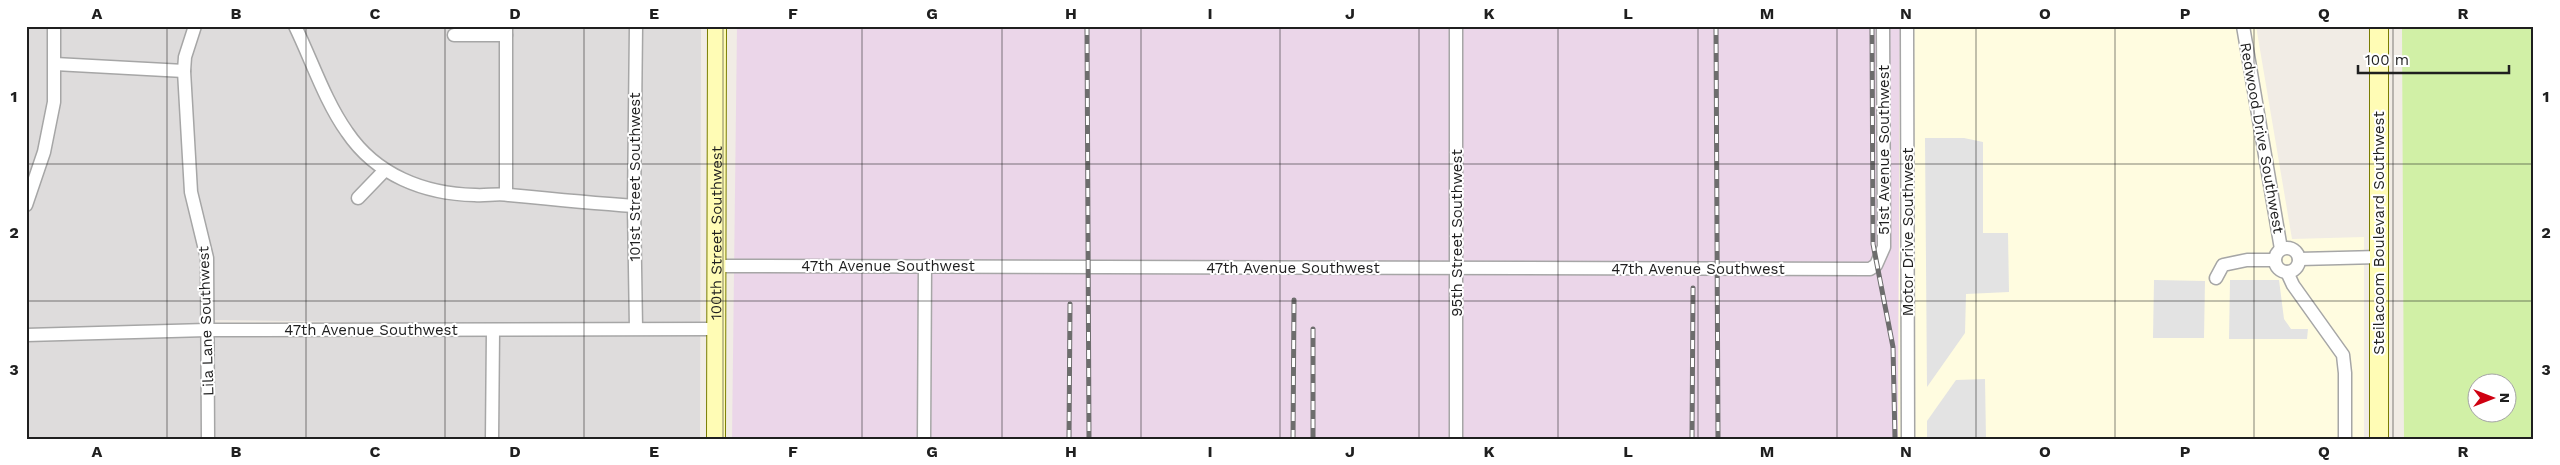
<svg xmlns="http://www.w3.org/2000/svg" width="2560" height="465" font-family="'Work Sans',sans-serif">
  <rect width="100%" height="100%" fill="#f1ece5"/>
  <path fill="#dedcdc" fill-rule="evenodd" d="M26,26H701L700,439H28ZM215,320L424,323V338L216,337Z"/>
  <polygon fill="#ebd6e9" points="737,26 1900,26 1898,439 732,439"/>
  <polygon fill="#fffce0" points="1900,26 2256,26 2292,239 2364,237 2364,439 1898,439"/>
  <path fill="#d1f0a6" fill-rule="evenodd" d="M2402,26H2534V439H2404ZM2478,382H2508V412H2478Z"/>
  <g fill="#e3e3e3">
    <polygon points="1925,138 1964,138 1983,142 1983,233 2008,233 2009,292 1966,294 1965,333 1927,387"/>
    <polygon points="2154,280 2205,281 2204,338 2153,338"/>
    <polygon points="2230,280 2279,280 2284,319 2291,329 2308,329 2307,339 2229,339"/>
    <polygon points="1985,379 1986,439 1927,439 1927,421 1956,380"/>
  </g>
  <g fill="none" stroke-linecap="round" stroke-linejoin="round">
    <defs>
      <g id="street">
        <polyline points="195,26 185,57 184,71 191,192 207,258 208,439"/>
        <path d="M295,26C312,61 325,101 347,132C376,175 424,194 475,195C486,196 497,193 509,195C550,199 592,203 634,206"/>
        <polyline points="506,26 506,194"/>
        <polyline points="1456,26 1456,439"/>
        <polyline points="1907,26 1908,439"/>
        <polyline points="2243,26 2281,249"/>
        <polyline points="454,35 506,35"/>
        <polyline points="55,64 184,71"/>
        <polyline points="358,198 385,170"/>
        <polyline points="26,205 44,152 54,102 54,26"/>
        <circle cx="2287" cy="260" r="12"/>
        <polyline points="2299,259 2379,257"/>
        <polyline points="716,266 1870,269 1876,265 1884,247 1883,26"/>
        <polyline points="2287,272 2293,285 2343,355 2345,373 2345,439"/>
        <polyline points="2216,278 2223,265 2247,260 2275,260"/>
        <polyline points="636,328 634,206 636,26"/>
        <polyline points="26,335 207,330 716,329"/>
        <polyline points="492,439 493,331"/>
        <polyline points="924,439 925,266"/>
      </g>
      <g id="secondary">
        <path id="s1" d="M716,439L717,26"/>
        <polyline points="2379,439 2379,26"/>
      </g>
    </defs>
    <use href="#street" stroke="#a6a6a6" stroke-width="15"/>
    <use href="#secondary" stroke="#7a7d00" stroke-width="20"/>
    <use href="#street" stroke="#fff" stroke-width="12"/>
    <use href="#secondary" stroke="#fffcb5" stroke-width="18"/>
    <defs>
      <g id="rail">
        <polyline points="1087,26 1089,439"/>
        <polyline points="1716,26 1718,439"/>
        <polyline points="1872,26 1873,244 1893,347 1895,439"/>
        <polyline points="1313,329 1313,439"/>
        <polyline points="1069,439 1070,304"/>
        <polyline points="1293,439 1294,300"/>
        <polyline points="1692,439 1693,288"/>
      </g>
    </defs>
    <use href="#rail" stroke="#6d6d6d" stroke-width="5"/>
    <use href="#rail" stroke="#fff" stroke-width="3" stroke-dasharray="9" stroke-linecap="butt"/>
  </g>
  <path fill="none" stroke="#1f1f1f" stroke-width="1" stroke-opacity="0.55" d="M167,26V439M306,26V439M445,26V439M584,26V439M723,26V439M862,26V439M1002,26V439M1141,26V439M1280,26V439M1419,26V439M1558,26V439M1698,26V439M1837,26V439M1976,26V439M2115,26V439M2254,26V439M2393,26V439M26,164H2534M26,301H2534"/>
  <g text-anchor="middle" stroke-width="4" stroke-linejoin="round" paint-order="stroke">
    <g font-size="15" fill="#1f1f1f" stroke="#fff">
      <text transform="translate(2262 138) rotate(80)" y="5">Redwood Drive Southwest</text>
      <text transform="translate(1884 150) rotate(-90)" y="5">51st Avenue Southwest</text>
      <text transform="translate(635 177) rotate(-90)" y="5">101st Street Southwest</text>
      <text dy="5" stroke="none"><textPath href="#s1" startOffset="206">100th Street Southwest</textPath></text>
      <text transform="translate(1908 232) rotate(-90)" y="5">Motor Drive Southwest</text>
      <text transform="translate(1457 233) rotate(-90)" y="5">95th Street Southwest</text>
      <text transform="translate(2379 233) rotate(-90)" y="5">Steilacoom Boulevard Southwest</text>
      <text x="888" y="271">47th Avenue Southwest</text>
      <text x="1293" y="273">47th Avenue Southwest</text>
      <text x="1698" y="274">47th Avenue Southwest</text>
      <text transform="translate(206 321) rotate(-92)" y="5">Lila Lane Southwest</text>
      <text x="371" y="335">47th Avenue Southwest</text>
    </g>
  </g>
  <rect width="2560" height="465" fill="none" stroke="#ffffff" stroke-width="55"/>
  <g transform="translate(2492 398) rotate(90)"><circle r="24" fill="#ffffff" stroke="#a5a5a5"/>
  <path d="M0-4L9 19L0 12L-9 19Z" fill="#cf0011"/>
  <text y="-8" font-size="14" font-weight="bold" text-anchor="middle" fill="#1f1f1f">N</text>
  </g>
  <path d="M2358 65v8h151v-8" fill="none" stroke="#1f1f1f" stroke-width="2.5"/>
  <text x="2365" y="65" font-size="15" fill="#1f1f1f" stroke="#ffffff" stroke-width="4" paint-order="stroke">100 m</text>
  <rect x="28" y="28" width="2504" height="410" fill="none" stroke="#1f1f1f" stroke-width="2"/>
  <g font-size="16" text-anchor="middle" font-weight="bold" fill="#1f1f1f">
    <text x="97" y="19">A</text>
    <text x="236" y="19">B</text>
    <text x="375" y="19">C</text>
    <text x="515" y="19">D</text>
    <text x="654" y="19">E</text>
    <text x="793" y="19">F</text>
    <text x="932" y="19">G</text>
    <text x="1071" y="19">H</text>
    <text x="1210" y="19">I</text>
    <text x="1350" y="19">J</text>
    <text x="1489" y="19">K</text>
    <text x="1628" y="19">L</text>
    <text x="1767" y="19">M</text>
    <text x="1906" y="19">N</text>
    <text x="2045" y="19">O</text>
    <text x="2185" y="19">P</text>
    <text x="2324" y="19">Q</text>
    <text x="2463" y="19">R</text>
    <text x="14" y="102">1</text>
    <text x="2546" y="102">1</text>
    <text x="14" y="238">2</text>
    <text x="2546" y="238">2</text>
    <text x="14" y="375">3</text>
    <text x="2546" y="375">3</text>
    <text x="97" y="457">A</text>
    <text x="236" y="457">B</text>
    <text x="375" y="457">C</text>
    <text x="515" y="457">D</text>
    <text x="654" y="457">E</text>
    <text x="793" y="457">F</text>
    <text x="932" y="457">G</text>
    <text x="1071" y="457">H</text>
    <text x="1210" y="457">I</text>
    <text x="1350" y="457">J</text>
    <text x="1489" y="457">K</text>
    <text x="1628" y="457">L</text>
    <text x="1767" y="457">M</text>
    <text x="1906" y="457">N</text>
    <text x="2045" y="457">O</text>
    <text x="2185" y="457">P</text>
    <text x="2324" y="457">Q</text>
    <text x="2463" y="457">R</text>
  </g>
</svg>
